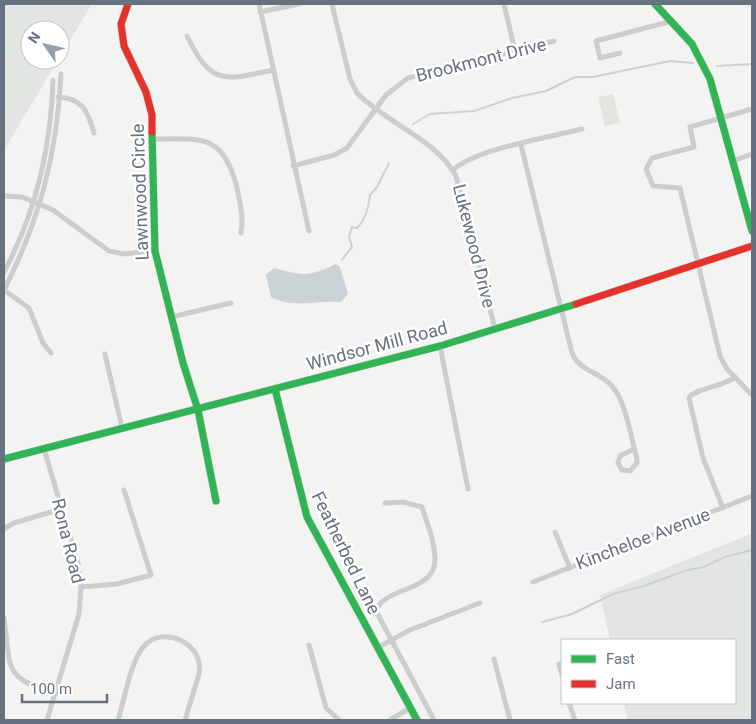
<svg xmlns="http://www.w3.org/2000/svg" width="756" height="724" font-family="Roboto,sans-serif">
  <rect width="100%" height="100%" fill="#f3f4f2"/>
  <g fill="#e3e5e4">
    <polygon points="4,4 92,4 60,57 60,30 30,30 30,60 58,60 4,150"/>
    <polygon points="738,539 752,587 752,720 627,720 624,703 735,703 735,640 610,640 600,595"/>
  </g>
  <g fill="#e2e6e0">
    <polygon points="36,10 43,30 30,30 30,53 7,58 4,42 4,19"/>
    <polygon points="4,58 37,79 4,132"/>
    <polygon points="613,94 620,123 605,126 598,97"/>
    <polygon points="752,533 752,587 738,539"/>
    <polygon points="752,647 752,666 735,670 735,651"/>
  </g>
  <path fill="#cbd2d5" d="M336,264L340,267L348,294L341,302C318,300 292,309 271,297L266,275L274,268C304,276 308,277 336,264Z"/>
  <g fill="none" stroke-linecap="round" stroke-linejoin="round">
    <g stroke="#cbd2d5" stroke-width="2">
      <polyline points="717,66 752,64"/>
      <polyline points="413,124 430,114 474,111 512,98 546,91 575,77 593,77 670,61 693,63"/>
      <path d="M342,260L352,247L349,237L352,227L357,228C365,220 369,206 370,195L377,187L389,163"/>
      <polyline points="542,622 572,614 613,594 644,586 687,570 704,567 725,557 752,550"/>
    </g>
    <defs>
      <g id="fast">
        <polyline points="655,4 692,44 710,79 752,231"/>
        <polyline points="152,132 155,251 183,363 198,410 216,501"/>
        <polyline points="275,389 307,517 417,720"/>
        <polyline points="4,459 440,346 576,304"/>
      </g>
      <g id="jam">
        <polyline points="128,4 121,24 124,46 146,92 152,115 152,132"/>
        <polyline points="576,304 752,246"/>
      </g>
    </defs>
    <use href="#fast" stroke="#cfd0d0" stroke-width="8"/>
    <use href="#jam" stroke="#cfd0d0" stroke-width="8"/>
    <g stroke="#cccdcd" stroke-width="5">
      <polyline points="259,4 309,231"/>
      <path d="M332,4L350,79L357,93C385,122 437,140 456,176L495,329"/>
      <polyline points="504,4 515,51"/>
      <polyline points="260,12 299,4"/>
      <path d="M187,36C211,85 223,81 273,70"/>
      <polyline points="620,53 600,58 596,41 672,21"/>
      <path d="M58,97C82,98 88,111 94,133"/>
      <polyline points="752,109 690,127 694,147 652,158 646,169 653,186 680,188 720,356 727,369 752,395"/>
      <path d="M153,139C202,139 223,133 237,188C240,204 244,217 241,233"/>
      <path d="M521,145L572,353C580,372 599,371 612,386C626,401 631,439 637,459V463L630,471L622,470L618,463L620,456L634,449"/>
      <polyline points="733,161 752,154"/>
      <polyline points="293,166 334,155 347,148 386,95 408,78 554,41"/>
      <path d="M453,170C478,148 548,138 582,129"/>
      <polyline points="4,196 22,197 53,210 109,251 124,254 155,251"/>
      <path d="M4,272C35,214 51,147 53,80"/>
      <path d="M4,290C40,219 57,154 61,74"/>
      <polyline points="4,290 29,308 43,343 51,353"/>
      <polyline points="171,317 231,303"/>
      <polyline points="440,346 468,489"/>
      <polyline points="105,354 122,428"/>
      <polyline points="44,449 78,563 81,587 79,614 47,720"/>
      <path d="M385,503L403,502L422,507C427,523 435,542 435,560C435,592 383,587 376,611L434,720"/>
      <path d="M723,508L703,458L689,398C693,389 723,387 735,377"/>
      <polyline points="4,529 14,523 61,509"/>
      <polyline points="555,532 570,568"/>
      <polyline points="533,582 752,496"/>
      <polyline points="81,587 117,584 151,575 124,490"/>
      <path d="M4,618C11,668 2,677 55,694"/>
      <polyline points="309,645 326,708 339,720"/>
      <polyline points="377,648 410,630 480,603"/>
      <polyline points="494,659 510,720"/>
      <polyline points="559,664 562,675"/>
      <polyline points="569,703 575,720"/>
      <path d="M118,720C124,701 131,660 144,646C164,624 205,644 199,674L185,720"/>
      <polyline points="390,720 410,708"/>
    </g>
    <use href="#fast" stroke="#30b455" stroke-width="7"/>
    <use href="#jam" stroke="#e5322d" stroke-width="7"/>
  </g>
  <g text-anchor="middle" stroke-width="5" stroke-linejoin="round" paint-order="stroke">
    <g font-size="18" fill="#657280" stroke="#fff">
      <text transform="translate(481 60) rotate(-14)" y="6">Brookmont Drive</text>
      <text transform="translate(140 192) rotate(-92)" y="6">Lawnwood Circle</text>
      <text transform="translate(474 246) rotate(76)" y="6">Lukewood Drive</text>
      <text transform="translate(377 346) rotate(-15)" y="6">Windsor Mill Road</text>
      <text transform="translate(643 539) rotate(-21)" y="6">Kincheloe Avenue</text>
      <text transform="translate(68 541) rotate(76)" y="6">Rona Road</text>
      <text transform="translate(346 553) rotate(64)" y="6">Featherbed Lane</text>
    </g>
  </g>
  <rect width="756" height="724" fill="none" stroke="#657280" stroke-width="10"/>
  <rect x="561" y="639" width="175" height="65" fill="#ffffff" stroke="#c1c7cc"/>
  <rect x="571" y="655" width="25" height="8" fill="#30b455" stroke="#c1c7cc"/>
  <text x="606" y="664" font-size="15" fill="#657280">Fast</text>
  <rect x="571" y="680" width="25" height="8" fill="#e5322d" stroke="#c1c7cc"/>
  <text x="606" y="689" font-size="15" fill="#657280">Jam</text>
  <g transform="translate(45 45) rotate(304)"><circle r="24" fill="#ffffff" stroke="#c1c7cc"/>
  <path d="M0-4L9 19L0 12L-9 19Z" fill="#97a0a8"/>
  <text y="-8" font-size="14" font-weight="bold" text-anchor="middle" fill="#657280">N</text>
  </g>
  <path d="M22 694v8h85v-8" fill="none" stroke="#657280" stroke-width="2.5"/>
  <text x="30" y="694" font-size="15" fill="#657280" stroke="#ffffff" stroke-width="4" paint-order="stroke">100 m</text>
</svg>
